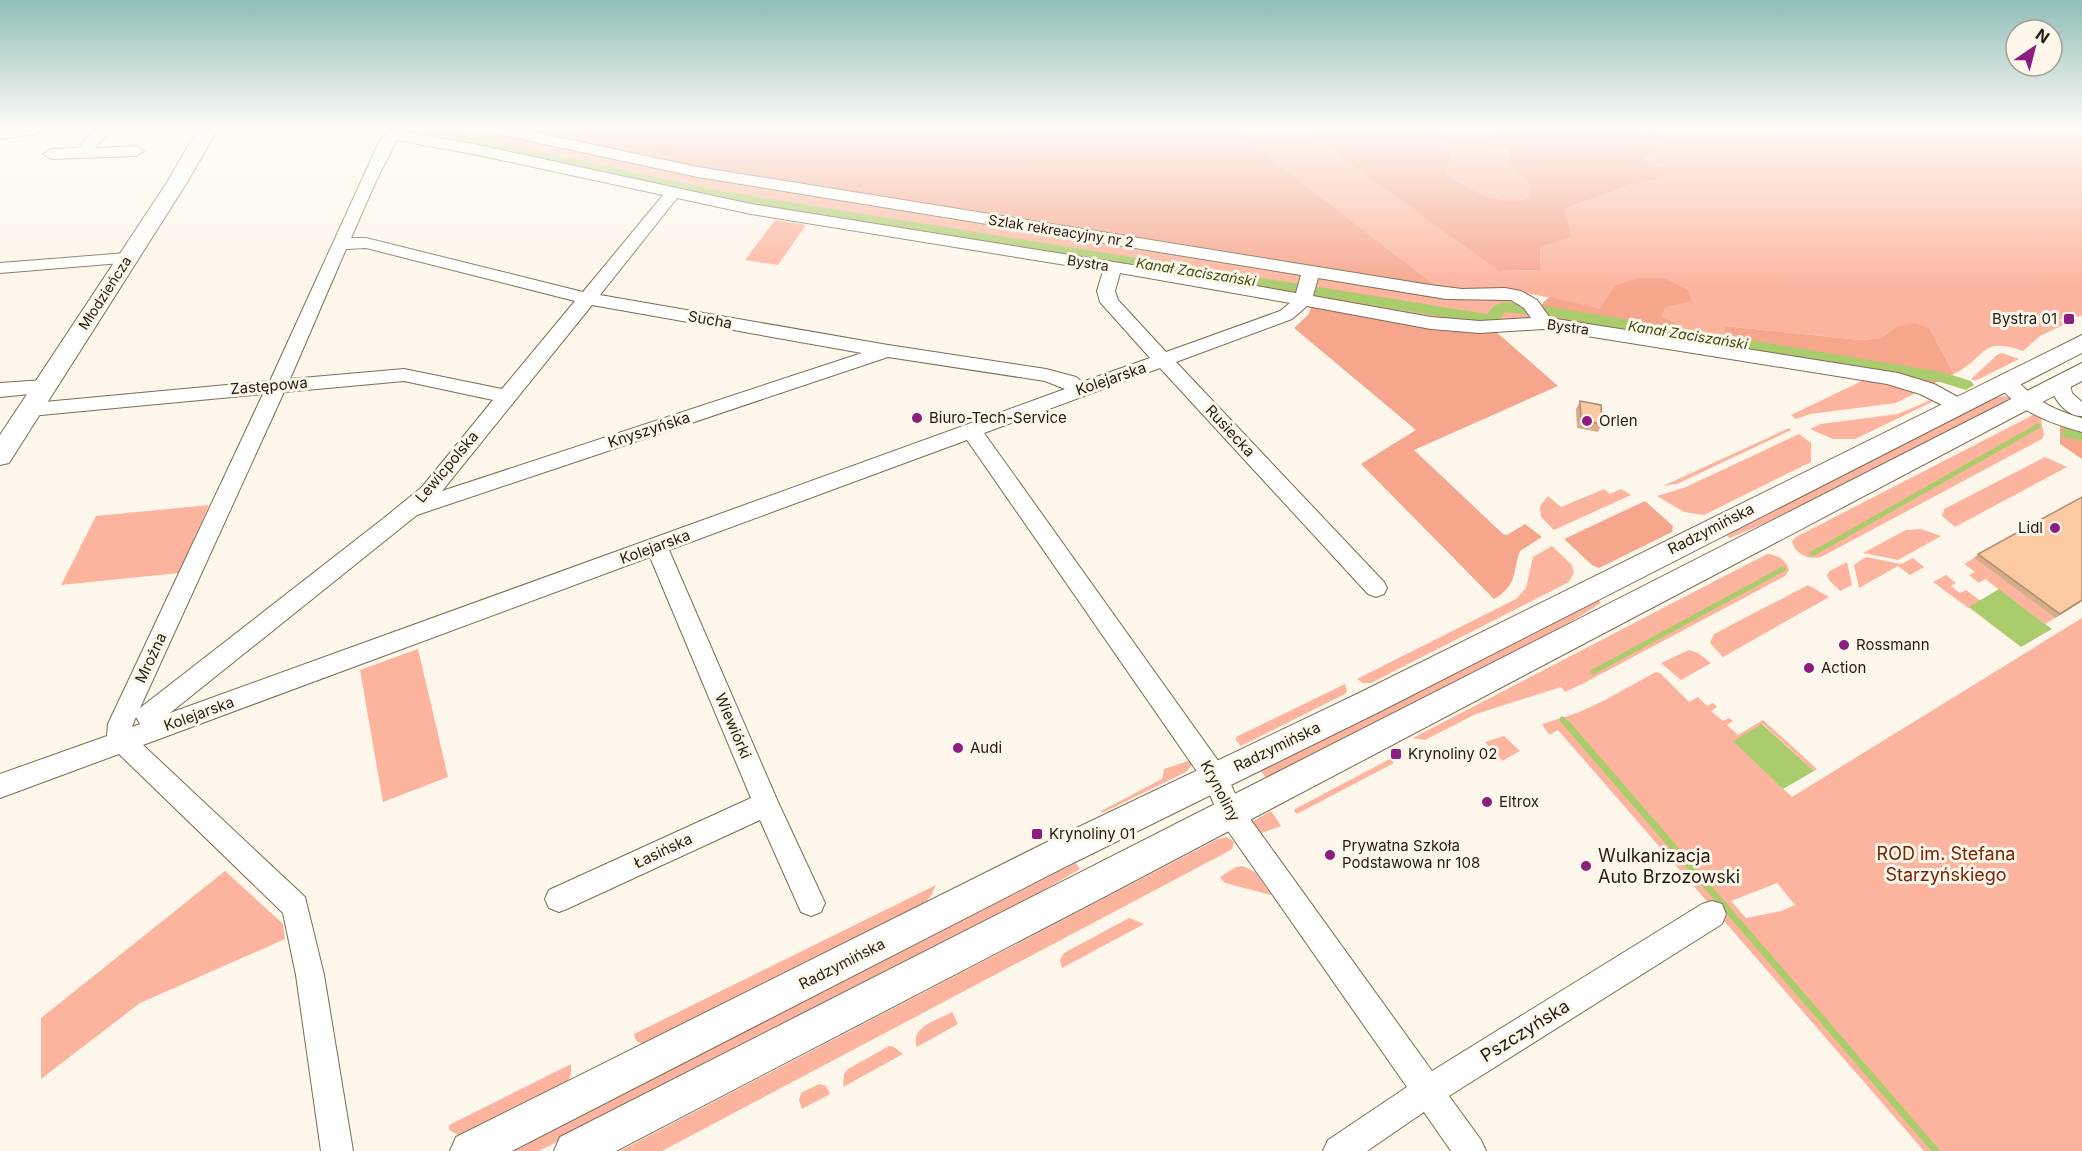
<svg xmlns="http://www.w3.org/2000/svg" width="2082" height="1151" font-family="Inter,sans-serif">
  <rect width="100%" height="100%" fill="#fdf6eb"/>
  <g fill="#fcb49e" fill-rule="evenodd">
    <path d="M427,129H507L689,168L1435,289V285L1233,129H1302L1500,271L1541,270L1540,247L1565,209L1629,185L1660,179L1662,167L1645,161L1641,156L1655,132L1648,133L1600,129H2082V315L2078,317L2073,314L2059,320L2065,324L2040,336L2023,351C1979,336 1988,357 1954,374L1930,329L1896,327L1881,338L1860,340L1725,326V339L1697,334L1662,316L1664,307L1600,308L1517,291L1503,295L1530,308L1500,305L1496,308L1493,316L1488,317L714,192Z"/>
    <path d="M1500,129L1495,136L1510,156L1504,163L1528,181L1531,198C1496,206 1475,192 1446,174L1435,129Z"/>
    <polygon points="423,130 704,193 713,195 710,198 494,151 498,148 440,135 434,140 415,136"/>
    <polygon points="721,196 1302,290 1301,295 718,199"/>
    <polygon points="775,220 806,225 778,265 745,260"/>
    <polygon points="1312,292 1490,321 1497,319 1504,308 1531,311 1533,314 1530,319 1490,322 1450,320 1310,297"/>
    <polygon points="2002,353 2019,359 1975,381 1971,379 1997,355"/>
    <polygon points="1870,377 1923,389 1896,403 1810,414 1796,419 1791,415"/>
    <polygon points="2004,396 2011,398 1777,518 1730,538 1725,534 1994,398"/>
    <polygon points="1933,399 1932,402 1855,439 1833,439 1810,429 1821,424 1898,414"/>
    <path d="M2033,415L2044,416L2041,420L2044,435L2042,439L1821,557C1809,560 1795,555 1792,541L1796,537Z"/>
    <polygon points="1789,428 1791,430 1677,484 1663,486"/>
    <polygon points="1799,434 1811,443 1811,462 1704,515 1684,512 1657,496 1686,487"/>
    <polygon points="2045,457 2067,467 1955,527 1942,516 1944,509"/>
    <polygon points="1604,489 1610,494 1621,489 1631,495 1554,530 1541,517 1540,506 1548,496 1561,507"/>
    <polygon points="209,505 179,573 61,585 96,516"/>
    <polygon points="1921,529 1941,536 1898,560 1863,553 1906,530"/>
    <polygon points="1552,546 1572,565 1574,573 1569,582 1371,683 1363,683 1357,679 1516,599 1526,588 1533,557"/>
    <path d="M1767,554C1778,555 1786,560 1789,570L1785,576L1584,683L1565,692L1561,687L1476,714L1425,740L1413,738Z"/>
    <polygon points="1866,557 1901,564 1913,558 1924,567 1910,575 1898,566 1859,588 1854,565"/>
    <polygon points="1974,558 2055,618 2045,624 1985,579 1979,583 1969,575 1975,572 1964,564"/>
    <polygon points="1847,562 1852,585 1840,591 1829,580 1827,575 1830,571"/>
    <polygon points="1946,575 1956,583 1951,586 1960,593 1966,590 1981,601 1969,608 2021,647 1933,582"/>
    <polygon points="1808,585 1829,597 1723,657 1710,643 1714,634"/>
    <polygon points="1597,599 1601,603 1559,629 1266,778 1260,770"/>
    <path d="M2082,618V1151H1924L1558,730L1549,735L1542,724L1577,713L1603,701L1656,672L1660,673L1689,702L1698,697L1707,706L1713,703L1717,707L1711,711L1723,721L1729,718L1733,721L1727,725L1738,735L1763,720L1817,769L1814,771L1763,724L1734,741L1792,797ZM1777,883L1795,905L1781,911L1746,918L1731,901Z"/>
    <polygon points="418,649 448,777 383,802 360,670"/>
    <polygon points="1689,650 1698,653 1711,663 1681,680 1661,663"/>
    <polygon points="1345,684 1347,691 1345,694 1241,746 1236,740 1236,737"/>
    <polygon points="1504,736 1520,751 1502,761 1485,742"/>
    <polygon points="1390,759 1394,763 1297,814 1294,811 1295,809"/>
    <polygon points="1191,760 1191,766 1186,772 1102,813 1101,811 1162,779 1164,769"/>
    <polygon points="1271,811 1281,826 1259,834 1252,822"/>
    <polygon points="1227,837 1234,842 1232,849 1227,852 662,1151 620,1151 1218,839"/>
    <polygon points="1076,863 1080,869 1013,908 539,1151 507,1151"/>
    <polygon points="1243,866 1255,872 1271,895 1225,883 1220,877 1236,867"/>
    <polygon points="225,871 283,924 285,939 140,1003 41,1079 41,1018"/>
    <polygon points="936,885 931,896 923,905 643,1044 636,1041 634,1034"/>
    <polygon points="1129,918 1144,924 1062,968 1060,960 1064,953"/>
    <path d="M952,1012L958,1024L917,1047C909,1027 938,1020 952,1012Z"/>
    <polygon points="889,1046 894,1047 903,1054 843,1087 844,1074 848,1069"/>
    <polygon points="571,1064 571,1074 568,1081 458,1135 449,1130 449,1125"/>
    <polygon points="819,1084 826,1086 830,1094 802,1109 799,1100 801,1093"/>
  </g>
  <g fill="#f6a68d">
    <polygon points="507,129 1233,129 1435,285 1435,290 689,168"/>
    <path d="M1302,129H1435L1451,156L1446,174C1474,192 1497,206 1531,198L1528,181L1503,163L1510,156L1506,149L1488,145L1487,136H1495L1500,129H1600L1648,133L1655,131L1660,136L1657,152L1642,156L1645,161L1662,167L1665,174L1660,179L1629,185L1565,209L1571,237L1540,247L1541,270L1499,271Z"/>
    <polygon points="1638,278 1665,278 1688,290 1692,301 1665,307 1662,316 1697,334 1725,339 1725,326 1860,340 1881,338 1896,327 1915,323 1930,329 1954,374 1932,384 1552,318 1546,315 1540,306 1549,297 1600,308 1615,286"/>
    <path d="M1313,304L1494,330L1558,386L1414,450L1503,534L1507,535L1525,524L1542,537L1520,551C1512,573 1518,585 1494,599L1361,464L1416,430L1294,328L1308,315Z"/>
    <polygon points="2063,424 2082,428 2082,459 2060,444 2060,426"/>
    <polygon points="1645,501 1673,526 1672,532 1599,568 1592,565 1564,539"/>
  </g>
  <g fill="#abcc6d">
    <polygon points="1999,589 2045,624 2052,629 2021,647 1969,607"/>
    <polygon points="1762,724 1814,771 1783,789 1733,741"/>
  </g>
  <g fill="none" stroke-linecap="round" stroke-linejoin="round">
    <g stroke="#abcc6d" stroke-width="5">
      <polyline points="1812,554 2038,426"/>
      <polyline points="1593,672 1783,569"/>
      <polyline points="1562,719 1568,726"/>
    </g>
    <polyline stroke="#abcc6d" stroke-width="7" points="1567,724 1936,1151"/>
    <g fill="#abcc6d" fill-rule="evenodd">
      <polygon points="416,129 438,129 714,190 1487,314 1494,306 1503,302 1552,307 1942,372 1971,381 1974,385 1966,390 1940,382 1552,317 1505,312 1499,321 1487,324 714,198 422,133"/>
      <polygon points="2069,427 2082,429 2082,441 2063,437 2061,433 2063,429"/>
    </g>
    <defs>
      <g id="minor">
        <polygon points="0,129 43,129 35,134 0,139"/>
        <polygon points="95,129 111,129 95,148 136,146 144,151 136,156 51,159 43,154 51,149 78,148"/>
        <path d="M490,129H519L698,167L1430,285L1462,289L1505,288L1521,291L1537,300L1550,318L1898,373L1934,384L1965,401L1968,406L1965,411L1958,413L1920,394L1887,384L1543,329L1480,333L1431,329L1307,306L1292,319L1176,362L1384,582L1387,588L1384,594L1376,597L1368,594L1160,368L984,433L1224,769L1240,805L1432,1071L1702,904L1712,901L1722,904L1726,914L1722,924L1449,1096L1481,1140L1486,1151H1451L1424,1112L1367,1151H1323L1328,1140L1407,1087L1221,821L1205,783L967,440L669,550L778,802L825,903L821,912L811,916L801,912L760,820L569,908L559,912L549,908L545,899L549,890L751,798L650,557L143,745L305,897L324,975L353,1151H321L296,975L283,913L119,754L0,798V774L107,736L108,724L263,394L30,416L23,414L20,409L23,404L270,381L379,142L389,132L394,130L478,145L751,204L1176,272L1296,293L1301,275L698,177L498,134ZM397,140L478,155L663,195L583,292L366,238H351L376,181ZM677,198L751,214L1103,271L1097,291L1100,302L1150,358L1082,382L1076,377L1046,369L888,345L600,295ZM366,248L575,301L502,389L404,369L290,379L346,249ZM1120,273L1290,303L1280,311L1166,352L1118,300L1115,291ZM1318,278L1446,299L1511,300L1524,308L1531,318L1480,321L1431,317L1313,296ZM592,305L862,353L442,491ZM888,357L1045,381L1065,389L170,713L417,515ZM404,381L493,400L422,487L384,518L140,708L284,392ZM136,717L140,724L132,727Z"/>
        <polygon points="127,253 133,254 136,258 133,262 0,273 0,263"/>
        <path d="M2006,375C2016,377 2021,386 2029,392C2044,405 2063,413 2082,418V432C2050,423 2015,411 1996,381L1999,376Z"/>
        <path d="M2061,376L2068,377L2072,393L2082,402V416C2066,417 2055,399 2049,386L2054,377Z"/>
        <polygon points="44,380 51,382 54,387 51,392 0,397 0,383"/>
      </g>
      <g id="major">
        <polygon points="198,129 218,129 186,184 9,463 0,465 0,435 166,184"/>
        <polygon points="2082,335 2082,353 1381,711 1065,867 512,1151 450,1151 456,1137 1041,845 1359,693"/>
        <polygon points="2082,363 2082,381 1102,898 616,1151 554,1151 560,1137"/>
      </g>
    </defs>
    <use href="#minor" stroke="#7c6d53" stroke-width="2"/>
    <use href="#major" stroke="#7c6d53" stroke-width="2"/>
    <use href="#minor" fill="#fff" fill-rule="evenodd"/>
    <use href="#major" fill="#fff" fill-rule="evenodd"/>
  </g>
  <g fill="#d8ad8b">
    <polygon points="1580,401 1602,424 1598,432 1577,428 1576,409"/>
    <polygon points="2082,497 2082,601 2055,618 1974,558 1978,554"/>
  </g>
  <polygon fill="#b08d71" points="2082,600 2082,601 2055,618 2060,614"/>
  <g fill="#fbc9a2" stroke="#b08d71" stroke-width="1.5">
    <polygon points="1580,401 1601,405 1602,424 1581,420"/>
    <polygon points="2082,497 2082,600 2060,614 1978,554"/>
  </g>
  <linearGradient id="sky" x2="0" y2="1"><stop stop-color="#8fbeb7"/><stop offset="0.44" stop-color="#fefbf6"/><stop offset="1" stop-color="#fefbf6" stop-opacity="0"/></linearGradient>
  <rect width="2082" height="290" fill="url(#sky)"/>
  <g fill="#8c1e81" stroke="#fdf6eb" stroke-width="2">
    <rect x="2063" y="313" width="12" height="12" rx="3"/>
    <circle cx="917" cy="418" r="6"/>
    <circle cx="1587" cy="421" r="6"/>
    <circle cx="2055" cy="528" r="6"/>
    <circle cx="1844" cy="645" r="6"/>
    <circle cx="1809" cy="668" r="6"/>
    <circle cx="958" cy="748" r="6"/>
    <rect x="1390" y="748" width="12" height="12" rx="3"/>
    <circle cx="1487" cy="802" r="6"/>
    <rect x="1031" y="828" width="12" height="12" rx="3"/>
    <circle cx="1330" cy="855" r="6"/>
    <circle cx="1586" cy="866" r="6"/>
  </g>
  <g text-anchor="middle" stroke-width="6" stroke-linejoin="round" paint-order="stroke">
    <g font-size="14" fill="#221c12" stroke="#fdf6eb">
      <text transform="translate(1061 231) rotate(9)" y="5">Szlak rekreacyjny nr 2</text>
      <text transform="translate(1088 263) rotate(9)" y="5">Bystra</text>
      <text transform="translate(105 293) rotate(-57)" y="5">Młodzieńcza</text>
      <text transform="translate(1568 327) rotate(8)" y="5">Bystra</text>
    </g>
    <g font-size="14" font-style="italic" fill="#3c5009" stroke="#fdf6eb">
      <text transform="translate(1196 272) rotate(9)" y="5">Kanał Zaciszański</text>
      <text transform="translate(1688 335) rotate(9)" y="5">Kanał Zaciszański</text>
    </g>
    <g font-size="15" fill="#221c12" stroke="#fdf6eb" text-anchor="start">
      <text x="2057" y="324" text-anchor="end">Bystra 01</text>
      <text x="929" y="423">Biuro-Tech-Service</text>
      <text x="1599" y="426">Orlen</text>
      <text x="2043" y="533" text-anchor="end">Lidl</text>
      <text x="1856" y="650">Rossmann</text>
      <text x="1821" y="673">Action</text>
      <text x="970" y="753">Audi</text>
      <text x="1408" y="759">Krynoliny 02</text>
      <text x="1499" y="807">Eltrox</text>
      <text x="1049" y="839">Krynoliny 01</text>
      <text x="1342" y="851">Prywatna Szkoła<tspan x="1342" dy="17">Podstawowa nr 108</tspan></text>
    </g>
    <g font-size="15" fill="#221c12" stroke="#fdf6eb">
      <text transform="translate(710 320) rotate(10)" y="5">Sucha</text>
      <text transform="translate(1111 379) rotate(-19)" y="5">Kolejarska</text>
      <text transform="translate(269 386) rotate(-5)" y="5">Zastępowa</text>
      <text transform="translate(649 430) rotate(-18)" y="5">Knyszyńska</text>
      <text transform="translate(1230 431) rotate(47)" y="5">Rusiecka</text>
      <text transform="translate(447 467) rotate(-50)" y="5">Lewicpolska</text>
      <text transform="translate(1711 529) rotate(-27)" y="5">Radzymińska</text>
      <text transform="translate(655 547) rotate(-20)" y="5">Kolejarska</text>
      <text transform="translate(151 658) rotate(-65)" y="5">Mroźna</text>
      <text transform="translate(199 714) rotate(-20)" y="5">Kolejarska</text>
      <text transform="translate(733 726) rotate(67)" y="5">Wiewiórki</text>
      <text transform="translate(1277 747) rotate(-26)" y="5">Radzymińska</text>
      <text transform="translate(1220 791) rotate(62)" y="5">Krynoliny</text>
      <text transform="translate(663 851) rotate(-25)" y="5">Łasińska</text>
      <text transform="translate(842 964) rotate(-27)" y="5">Radzymińska</text>
    </g>
    <g font-size="18" fill="#792302" stroke="#fdf6eb">
      <text x="1946" y="860">ROD im. Stefana<tspan x="1946" dy="21">Starzyńskiego</tspan></text>
    </g>
    <g font-size="18" fill="#221c12" stroke="#fdf6eb" text-anchor="start">
      <text x="1598" y="862">Wulkanizacja<tspan x="1598" dy="21">Auto Brzozowski</tspan></text>
    </g>
    <g font-size="18" fill="#221c12" stroke="#fdf6eb">
      <text transform="translate(1525 1031) rotate(-32)" y="6">Pszczyńska</text>
    </g>
  </g>
  <g transform="translate(2034 48) rotate(35)"><circle r="28" fill="#fdf6eb" stroke="#a59f94" stroke-width="1.5"/>
  <path d="M0-4.5L10 22L0 15L-10 22Z" fill="#8c1e81"/>
  <text y="-9" font-size="16" font-weight="bold" text-anchor="middle" fill="#221c12">N</text>
  </g>
</svg>
